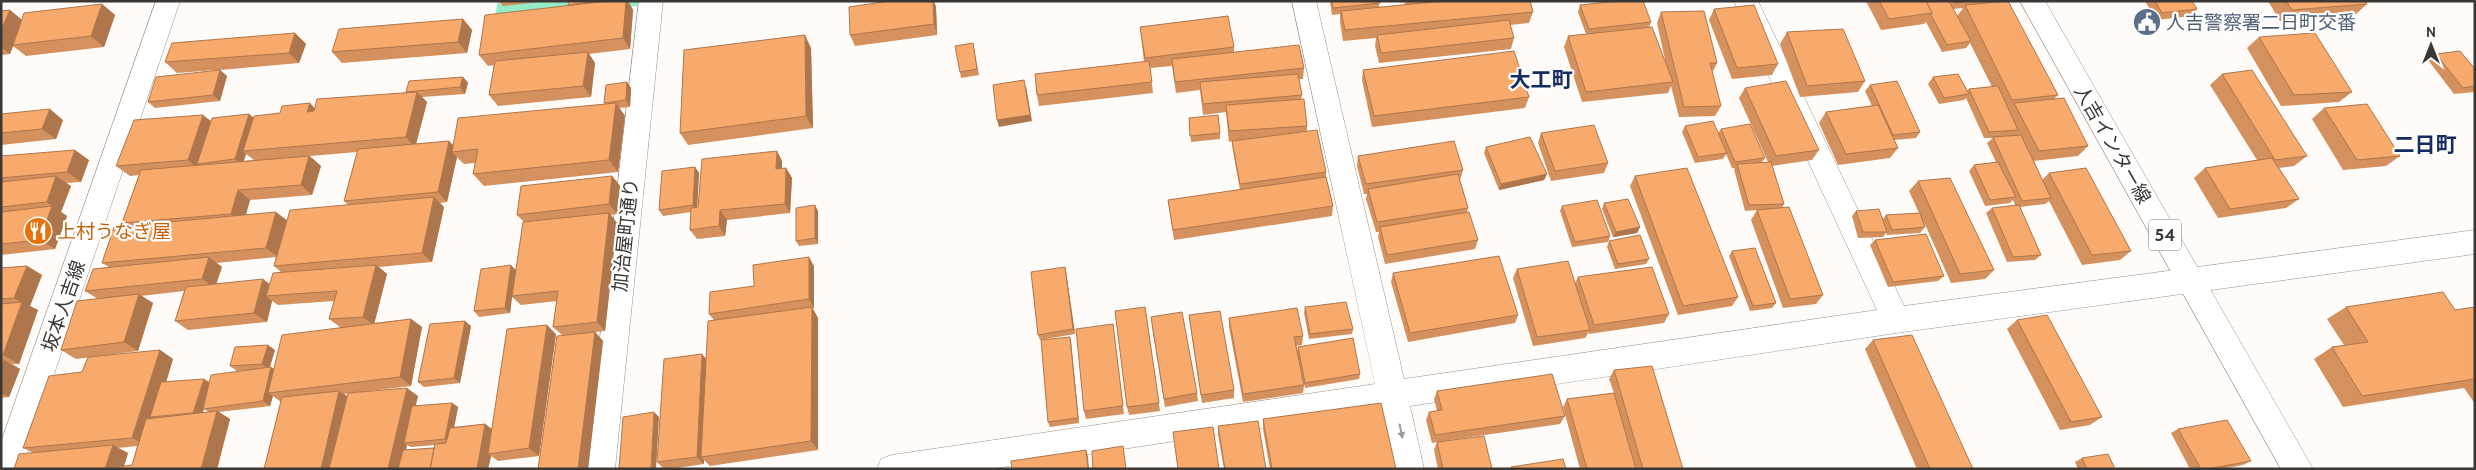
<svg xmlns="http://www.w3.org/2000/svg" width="2476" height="470" font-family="Cabin,'Noto Sans JP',sans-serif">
  <rect width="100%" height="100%" fill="#fefbf8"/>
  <polygon fill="#95edc6" points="498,1 639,1 638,6 494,21"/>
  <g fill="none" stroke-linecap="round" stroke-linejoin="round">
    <defs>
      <g id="street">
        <polygon points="639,1 663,1 615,469 585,469"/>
        <polygon points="1292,1 1316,1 1404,379 1877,310 1734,1 1758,1 1904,306 2475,230 2475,254 1896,333 1410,406 1424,469 1394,469 1381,410 990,469 877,469 881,459 892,455 1375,384"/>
      </g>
      <g id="primary">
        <polygon points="156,1 180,1 22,469 1,469 1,442"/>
        <polygon points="2020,1 2045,1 2313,469 2281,469"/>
      </g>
    </defs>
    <use href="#street" stroke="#99928d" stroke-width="1"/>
    <use href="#primary" stroke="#99928d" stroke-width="1"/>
    <use href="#street" fill="#fff" fill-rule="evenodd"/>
    <use href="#primary" fill="#fff" fill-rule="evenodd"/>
  </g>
  <g fill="#d5915d" fill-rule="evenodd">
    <polygon points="499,1 540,1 540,2 503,6"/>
    <polygon points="569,1 628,1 633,10 630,49 589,54 595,63 591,97 498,106 489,95 494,65 488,66 479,55 569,6"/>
    <polygon points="889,1 934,1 936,7 937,35 855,46 850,35"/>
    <polygon points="1330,1 1379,1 1379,7 1405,5 1404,1 1530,1 1533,12 1529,23 1510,25 1514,38 1511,49 1379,63 1375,46 1376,38 1343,41 1340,22 1340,14 1332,15"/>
    <path d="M1866,1H1994L1993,3L2058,95L2054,99L2088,146L2078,156L2034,161L2042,180L2049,173L2131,251L2120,260L2082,265L2049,201L2045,204L2020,207L2041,255L2035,260L2007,262L1986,213L1992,208L2015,205L2013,200L2010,203L1985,206L1969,171L1974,165L1996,162L1987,143L1993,138H1984L1966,98L1964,100L1939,104L1928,84L1933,77L1967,91L1969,89L1992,87L1970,43L1966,48L1942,52L1926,22L1924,24L1881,30ZM1963,8L1957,16L1953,9Z"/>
    <polygon points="2145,1 2192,1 2197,9 2191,16 2156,20"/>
    <polygon points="2268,1 2365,1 2367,4 2354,16 2280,21"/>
    <polygon points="102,4 115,15 104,47 26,56 13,46 10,54 1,55 1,11 10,10 22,20"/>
    <polygon points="1580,5 1651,22 1649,27 1666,64 1657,23 1661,12 1717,63 1712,73 1721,106 1715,116 1679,117 1671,86 1668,93 1582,102 1564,47 1568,36 1586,34 1578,12"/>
    <polygon points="1714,9 1778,64 1772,75 1732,79 1709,20"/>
    <polygon points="463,19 472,30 467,53 342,63 332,52"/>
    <polygon points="1140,27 1234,47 1234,52 1304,68 1303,79 1299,79 1302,95 1301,100 1307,126 1307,131 1326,172 1326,177 1333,206 1332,216 1174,240 1168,200 1240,190 1233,151 1232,141 1229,142 1226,112 1203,115 1200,90 1176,93 1172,66 1150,68 1153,93 1039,106 1037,95 1144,62"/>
    <polygon points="1787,32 1865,81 1858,92 1800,97 1780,44"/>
    <polygon points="295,33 306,44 299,63 220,70 227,76 220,101 155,108 148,102 215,70 177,73 165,62"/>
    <polygon points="2259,37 2352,92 2339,102 2281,106 2247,48"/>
    <polygon points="973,43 979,75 961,78 960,72"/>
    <polygon points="811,48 813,128 688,145 680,133"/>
    <polygon points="2436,54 2475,69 2475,92 2454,94 2428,60"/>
    <polygon points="1363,70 1529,97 1525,108 1372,127 1362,80"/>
    <polygon points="2222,74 2307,156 2294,166 2279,168 2299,199 2286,208 2218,218 2194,178 2205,168 2257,160 2210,85"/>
    <path d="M463,77L468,83L465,94L422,97L427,102L416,144L449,141L453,145L605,104L627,82L631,88L630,107L619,108L625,116L618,172L484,186L473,174L475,163L464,164L457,157L447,202L440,203L444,207L432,262L379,267L387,274L374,323L411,319L422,327L411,386L344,394L348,396H418L415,406L452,403L458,407L454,427L485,424L492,429L556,334L539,456L498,461L491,456L488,469H264L281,402L273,396L270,406L219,412L230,419L217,469H14L32,452L23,448L82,372L160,350L173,359L166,382L204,379L209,382L251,370L237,371L230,366L275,350L270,367L274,369L340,327L329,319L334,301L278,305L272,301L267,322L188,330L175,321L184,291L141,296L153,303L138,351L76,359L61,350L98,299L85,291L109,267L102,263L126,226L122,223L139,175L130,176L116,166L210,121L249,114L253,118L314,108L407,92ZM357,152L344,201L348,205L287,220L246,215L250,200L312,195L321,166L310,156ZM246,154L254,160L244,161ZM276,257L274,266L281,272L270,284L216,283L222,267L216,263ZM204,409L209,412L202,413ZM407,445L411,447L435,445L434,448L406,450ZM137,446L132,465L124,466L128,453L118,448Z"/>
    <polygon points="1870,85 1920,132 1916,138 1894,140 1898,148 1890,158 1838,165 1819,123 1826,112 1872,106 1865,91"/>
    <polygon points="1745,88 1819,150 1812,160 1772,166 1784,204 1782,208 1823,295 1816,304 1783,308 1751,220 1757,210 1745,211 1734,169 1735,168 1732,168 1726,154 1723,159 1695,163 1682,132 1685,126 1718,133 1721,129 1765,158 1761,163 1768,162 1739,98"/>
    <polygon points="2324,108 2400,156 2386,166 2343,170 2312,119"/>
    <polygon points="1,114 63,120 56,139 1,145"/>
    <polygon points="1189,118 1220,133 1220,139 1191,142"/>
    <polygon points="1541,133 1608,163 1604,173 1551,181 1538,143"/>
    <polygon points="1486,147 1547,174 1544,180 1499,190 1484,153"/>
    <polygon points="777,151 782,161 782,168 786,168 792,178 790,213 727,220 725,236 697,239 690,230 691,212 663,216 659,210 695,167 699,173 697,207"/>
    <polygon points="1,156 89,160 81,182 66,183 71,186 61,212 67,216 55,249 1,255"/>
    <polygon points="1358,156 1463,170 1460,180 1468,208 1467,213 1478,240 1475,249 1385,264 1378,237 1379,232 1376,232 1366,199 1367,194 1364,194 1357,166"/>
    <polygon points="612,176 620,186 617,214 611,215 617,223 605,331 595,332 603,341 588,469 538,469 562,335 553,327 557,301 521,305 512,297 510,313 479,317 474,311 516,270 524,222 517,215"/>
    <polygon points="1635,176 1738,297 1732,306 1678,315 1630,186"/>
    <polygon points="1918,181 1994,270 1985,279 1951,283 1924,222 1925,227 1920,233 1887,235 1886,233 1883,237 1858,238 1852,216 1856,211 1883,219 1886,215 1919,213 1909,191"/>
    <polygon points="1604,203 1640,227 1637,233 1613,237 1602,209"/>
    <polygon points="1562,206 1610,236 1608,242 1572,247 1560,211"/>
    <polygon points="818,211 818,244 799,246 796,241"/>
    <polygon points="1875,240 1944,276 1938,281 1888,287 1870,245"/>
    <polygon points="1609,241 1649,259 1646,264 1615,269 1607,247"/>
    <polygon points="1732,251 1776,303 1772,308 1750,311 1729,256"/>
    <polygon points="27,266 42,275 30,306 38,310 19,364 12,364 20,369 9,397 1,398 1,268"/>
    <polygon points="814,266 814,308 812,308 818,318 818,450 710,466 704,460 704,464 670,469 664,469 657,462 706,359 714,320 709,314 754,286"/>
    <polygon points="1517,269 1575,283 1578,277 1669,314 1664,323 1589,334 1589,332 1585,338 1533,346 1513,278"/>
    <polygon points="1066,272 1075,334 1040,340 1038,335"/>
    <polygon points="1393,273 1518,315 1515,323 1408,342 1391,282"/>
    <polygon points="1145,307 1160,411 1129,415 1127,407"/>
    <polygon points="1305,307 1353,329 1352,334 1309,339 1304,313"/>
    <polygon points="2346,307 2455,310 2475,307 2475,404 2464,388 2343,407 2314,359 2332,347 2344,345 2327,319"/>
    <polygon points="1189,315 1234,390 1234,398 1202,403 1190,324"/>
    <polygon points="1229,318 1303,336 1302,345 1296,346 1304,385 1303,393 1243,402 1229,327"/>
    <polygon points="2017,320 2102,417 2090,425 2060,430 2007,329"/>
    <polygon points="471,326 460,383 424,387 418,382"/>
    <polygon points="1152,326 1197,393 1198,401 1165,407"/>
    <polygon points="1114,333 1124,414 1086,419 1084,411"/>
    <polygon points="1070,337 1071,342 1079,423 1050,427 1048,422"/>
    <polygon points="1873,340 1973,469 1917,469 1865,349"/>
    <polygon points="1298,347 1360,374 1359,379 1305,388 1297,352"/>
    <polygon points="1614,370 1683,469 1580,469 1563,407 1567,399 1614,393 1609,379"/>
    <polygon points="1437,391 1565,416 1560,424 1443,441 1492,469 1438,469 1434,450 1437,442 1432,443 1426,420 1429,412 1437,411 1434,399"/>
    <polygon points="1263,419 1396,469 1270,469 1263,429"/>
    <polygon points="1218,426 1266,469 1224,469 1218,434"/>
    <polygon points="2178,429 2251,461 2243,465 2222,469 2190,469 2171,433"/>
    <polygon points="2082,458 2115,469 2078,469 2075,462"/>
  </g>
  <g fill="#ae764c">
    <polygon points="626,1 628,1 633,10 630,49 623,38"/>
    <polygon points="933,1 934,1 936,7 937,35 934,24"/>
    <polygon points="102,4 115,15 104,47 91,36"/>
    <polygon points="10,10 23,21 10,54 1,47 1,30"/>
    <polygon points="463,19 472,30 467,53 458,42"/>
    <polygon points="295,33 306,44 299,63 289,53"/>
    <polygon points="805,35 811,48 813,128 806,116"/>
    <polygon points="588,52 595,63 591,97 583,86"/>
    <polygon points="220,70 227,76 220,101 213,95"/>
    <polygon points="463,77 468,83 465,94 460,87"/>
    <polygon points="627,82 631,88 630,107 626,100"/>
    <polygon points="1026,86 1032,121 999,127 997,120"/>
    <polygon points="417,92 427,102 415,148 406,137"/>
    <polygon points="310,103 320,114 307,112"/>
    <polygon points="616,103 625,116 618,172 609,160"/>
    <polygon points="50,109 63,120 56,139 42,129"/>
    <polygon points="249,114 256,120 243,151 246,154 242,165 235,159"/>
    <polygon points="203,115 216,125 197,164 201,167 200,171 188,160"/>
    <polygon points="449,141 458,151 452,152 457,157 447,202 438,192"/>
    <polygon points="75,150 89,160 81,182 67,172"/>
    <polygon points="777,151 782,161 782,179 776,169"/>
    <polygon points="309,156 321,166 312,195 301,185"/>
    <polygon points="695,167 699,173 697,211 693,205"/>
    <polygon points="786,168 792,178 790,213 785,204"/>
    <polygon points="1547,174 1544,180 1499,190 1501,184"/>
    <polygon points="56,176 71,186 61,212 67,216 55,249 40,240 52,206 47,202"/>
    <polygon points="612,176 620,186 617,214 609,204"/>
    <polygon points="238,190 250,200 243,224 231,214"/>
    <polygon points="434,197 444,207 432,262 422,253"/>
    <polygon points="815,205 818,211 818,244 815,238"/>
    <polygon points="720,210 727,220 725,236 719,226"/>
    <polygon points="276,212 288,221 278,257 266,248"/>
    <polygon points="609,213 617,223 605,331 597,322"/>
    <polygon points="1640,227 1637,233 1613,237 1616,232"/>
    <polygon points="209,257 222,267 215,288 202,279"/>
    <polygon points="809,257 814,266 814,308 809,299"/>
    <polygon points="376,265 387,274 374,325 363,317"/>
    <polygon points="511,265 517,271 512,296 512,297 510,313 505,308"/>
    <polygon points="27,266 42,275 30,306 38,310 19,364 3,355 22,303 14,298"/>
    <polygon points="1065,267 1066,272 1075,334 1073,329"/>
    <polygon points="263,279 275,288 266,296 272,301 267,322 254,313"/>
    <polygon points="139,294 153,303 138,351 124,342"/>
    <polygon points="812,307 818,318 818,450 811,441"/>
    <polygon points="411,319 422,327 411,386 400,377"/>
    <polygon points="465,321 471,326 460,383 454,378"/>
    <polygon points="547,325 556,334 539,456 529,448"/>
    <polygon points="595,332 603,341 588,469 578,469"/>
    <polygon points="1070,337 1071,342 1079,423 1078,418"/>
    <polygon points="268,345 275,350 269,369 262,364"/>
    <polygon points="160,350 173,359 156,416 150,417 155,419 147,445 132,438"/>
    <polygon points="702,354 709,362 701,457 704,460 704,464 697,457"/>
    <polygon points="4,360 20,369 9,397 1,393 1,367"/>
    <polygon points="271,367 278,372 268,393 273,396 270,406 263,401"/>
    <polygon points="204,379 212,384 201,418 193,413"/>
    <polygon points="407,388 418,396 407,443 404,443 407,445 401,469 388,469"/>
    <polygon points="339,391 351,399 335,469 321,469"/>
    <polygon points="452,403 458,407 451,444 445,439"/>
    <polygon points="217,411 230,419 217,469 201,469"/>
    <polygon points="654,412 659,417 656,469 651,469"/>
    <polygon points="485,424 495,432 488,454 491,456 488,469 477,469"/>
    <polygon points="113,445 128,453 123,469 105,469"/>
    <polygon points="1086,450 1088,457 1089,469 1088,469"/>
  </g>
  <g fill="#f8a96c" stroke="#ae764c">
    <polygon points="569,1 598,1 568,5"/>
    <polygon points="608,1 626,1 623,38 479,55 485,15"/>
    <polygon points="889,1 933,1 934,24 850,35 849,7"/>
    <polygon points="1332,1 1379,1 1380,3 1333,8"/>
    <polygon points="1443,1 1530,1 1533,12 1345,30 1341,11"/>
    <polygon points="1619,1 1643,1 1651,22 1589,29 1580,5"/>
    <polygon points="1879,1 1926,1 1932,13 1889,19"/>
    <polygon points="1926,1 1949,1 1971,41 1947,45 1931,15 1932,13"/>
    <polygon points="1954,1 1969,1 1954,3"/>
    <polygon points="2008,1 2058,95 2012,100 1965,5"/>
    <polygon points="2155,1 2192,1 2197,9 2162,13"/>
    <polygon points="2286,1 2365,1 2367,4 2292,10"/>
    <polygon points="102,4 91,36 13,45 24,13"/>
    <polygon points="1754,5 1778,64 1737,68 1714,9"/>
    <polygon points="10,10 1,30 1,11"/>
    <polygon points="1704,11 1717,63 1710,63 1721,106 1684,107 1661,12"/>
    <polygon points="1228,16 1234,47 1145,58 1140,27"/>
    <polygon points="463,19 458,42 332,52 339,29"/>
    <polygon points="1509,20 1514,38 1381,53 1377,35"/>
    <polygon points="1652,27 1673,82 1586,92 1568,36"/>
    <polygon points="1843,29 1865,81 1807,86 1787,32"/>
    <polygon points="295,33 289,53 165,62 172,43"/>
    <polygon points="2315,33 2352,92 2294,95 2259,37"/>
    <polygon points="805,35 806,116 680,133 684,50"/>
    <polygon points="973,43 977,69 960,72 955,46"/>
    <polygon points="1299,45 1304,68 1175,82 1172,59"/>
    <polygon points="1514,51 1529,97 1374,116 1363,70"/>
    <polygon points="2460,51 2475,69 2475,86 2463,88 2436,54"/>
    <polygon points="588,52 583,86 489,95 495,61"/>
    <polygon points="1149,61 1152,82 1037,95 1035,74"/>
    <polygon points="220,70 213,95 148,102 156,77"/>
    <polygon points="2252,70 2307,156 2275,160 2222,74"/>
    <polygon points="1298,74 1302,95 1203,104 1200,82"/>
    <polygon points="1958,74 1969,94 1944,98 1933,77"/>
    <polygon points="463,77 460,87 406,92 409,81"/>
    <polygon points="1024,80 1030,115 997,120 993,85"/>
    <polygon points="1786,81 1819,150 1776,156 1745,88"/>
    <polygon points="1897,81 1920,132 1893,135 1870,85"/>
    <polygon points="627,82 626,100 604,103 606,85"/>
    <polygon points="1998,86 2018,130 1989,132 1969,89"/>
    <polygon points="417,92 406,137 243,151 254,116 280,113 282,106 310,103 307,112 314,111 317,99"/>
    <polygon points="2064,98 2088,146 2039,151 2014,103"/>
    <polygon points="1304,99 1307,126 1229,131 1226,105"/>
    <polygon points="616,103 609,160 473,174 478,149 452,152 458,118"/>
    <polygon points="2367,104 2400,156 2357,160 2324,108"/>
    <polygon points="1878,105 1898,148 1846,154 1826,112"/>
    <polygon points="50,109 42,129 1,133 1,114"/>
    <polygon points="249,114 235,159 197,164 212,118"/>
    <polygon points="203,115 188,160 116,166 134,120"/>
    <polygon points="1218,115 1220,133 1190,136 1189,118"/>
    <polygon points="1713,121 1727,153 1698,157 1685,126"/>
    <polygon points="1750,124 1765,158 1735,162 1721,129"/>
    <polygon points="1594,125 1608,163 1555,171 1541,133"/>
    <polygon points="1317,130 1326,172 1240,184 1232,141"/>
    <polygon points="2021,135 2051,198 2022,201 1993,137"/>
    <polygon points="1530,137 1547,174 1501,184 1486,147"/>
    <polygon points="449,141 438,192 344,201 358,149"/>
    <polygon points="1454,141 1463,170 1366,184 1358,156"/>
    <polygon points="75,150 67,172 1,178 1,156"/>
    <polygon points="777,151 776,169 786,168 785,204 720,210 719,226 690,230 691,208 698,207 702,159"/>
    <polygon points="309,156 301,185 238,190 231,214 122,223 141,170"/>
    <polygon points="2272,158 2299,199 2230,209 2205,168"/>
    <polygon points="1771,162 1784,204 1749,205 1737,164"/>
    <polygon points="1998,162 2016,197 1990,200 1974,165"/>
    <polygon points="695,167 693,205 659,210 662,171"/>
    <polygon points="1687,168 1738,297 1683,306 1635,176"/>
    <polygon points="2086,168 2131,251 2092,255 2049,173"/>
    <polygon points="1458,174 1468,208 1377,222 1368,189"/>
    <polygon points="56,176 47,202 1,207 1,182"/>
    <polygon points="612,176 609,204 517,215 521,186"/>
    <polygon points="1326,177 1333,206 1173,230 1168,200"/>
    <polygon points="1950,178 1994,270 1960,274 1918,181"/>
    <polygon points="434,197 422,253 274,266 290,210"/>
    <polygon points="1628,199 1640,227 1616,232 1604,203"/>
    <polygon points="1597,200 1610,236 1575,242 1562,206"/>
    <polygon points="815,205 815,238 796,241 796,208"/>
    <polygon points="2019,205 2041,255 2013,257 1992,208"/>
    <polygon points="52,206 40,240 1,244 1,212"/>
    <polygon points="1789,207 1823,295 1790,299 1757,210"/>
    <polygon points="1879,209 1887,232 1863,232 1856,211"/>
    <polygon points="276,212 266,248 102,263 114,227"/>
    <polygon points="1469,212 1478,240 1387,255 1380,227"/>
    <polygon points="609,213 597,322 553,327 558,291 512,296 523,222"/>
    <polygon points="1920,213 1925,227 1892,230 1886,215"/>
    <polygon points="1926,234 1944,276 1893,282 1875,240"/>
    <polygon points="1640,235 1649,259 1618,264 1609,241"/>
    <polygon points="1755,248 1776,303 1753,306 1732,251"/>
    <polygon points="1499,256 1518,315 1410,333 1393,273"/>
    <polygon points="209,257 202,279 85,291 93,269"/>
    <polygon points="809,257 809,299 709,314 710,292 754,286 753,265"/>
    <polygon points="1568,261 1590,330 1537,337 1517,269"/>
    <polygon points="376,265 363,317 329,319 337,291 266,296 273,273"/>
    <polygon points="511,265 505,308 474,311 481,269"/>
    <polygon points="27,266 14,298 1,299 1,268"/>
    <polygon points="1065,267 1073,329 1038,335 1031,272"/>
    <polygon points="1652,267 1669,314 1594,325 1578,277"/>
    <polygon points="263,279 254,313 175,321 186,287"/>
    <polygon points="2443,292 2455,310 2475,307 2475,379 2362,396 2332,347 2368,342 2346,307"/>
    <polygon points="139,294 124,342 61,350 77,301"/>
    <polygon points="22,302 3,355 1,355 1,304"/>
    <polygon points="1346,302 1353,329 1310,334 1305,307"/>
    <polygon points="812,307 811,441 701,457 708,321"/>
    <polygon points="1145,307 1159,403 1127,407 1115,311"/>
    <polygon points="1297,308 1303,336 1294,337 1304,385 1243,394 1229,318"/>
    <polygon points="1220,311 1234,390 1201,395 1189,315"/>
    <polygon points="1182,312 1197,393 1164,399 1151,317"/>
    <polygon points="2047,315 2102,417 2071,422 2017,320"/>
    <polygon points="411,319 400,377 268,393 282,335"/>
    <polygon points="465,321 454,378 418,382 430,324"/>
    <polygon points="1113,324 1123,406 1084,411 1076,329"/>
    <polygon points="547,325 529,448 488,454 507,329"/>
    <polygon points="595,332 578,469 538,469 557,336"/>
    <polygon points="1912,335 1973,469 1930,469 1873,340"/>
    <polygon points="1070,337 1078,418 1048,422 1041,340"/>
    <polygon points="1353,338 1360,374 1305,383 1298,347"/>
    <polygon points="268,345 262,364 230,366 235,347"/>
    <polygon points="160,350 132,438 23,448 49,376 82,372 88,357"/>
    <polygon points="702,354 697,457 657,462 664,359"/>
    <polygon points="1,360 4,360 1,367"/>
    <polygon points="1652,366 1683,469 1643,469 1614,370"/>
    <polygon points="271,367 263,401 203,409 211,375"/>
    <polygon points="1552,374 1565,416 1435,435 1429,412 1442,410 1437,391"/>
    <polygon points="204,379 193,413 150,417 161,382"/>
    <polygon points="407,388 388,469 329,469 348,393"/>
    <polygon points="339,391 321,469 264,469 282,397"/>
    <polygon points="1614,393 1636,469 1587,469 1567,399"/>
    <polygon points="452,403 445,439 404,443 412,406"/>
    <polygon points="1381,403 1396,469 1272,469 1263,419"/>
    <polygon points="217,411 201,469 112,469 113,468 132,465 146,419"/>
    <polygon points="654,412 651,469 619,469 623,417"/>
    <polygon points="2227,420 2251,461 2207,469 2201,469 2178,429"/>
    <polygon points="1258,421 1266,469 1225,469 1218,426"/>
    <polygon points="485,424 477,469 430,469 435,444 446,443 450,428"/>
    <polygon points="1213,427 1219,469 1178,469 1173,432"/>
    <polygon points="1484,436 1492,469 1443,469 1437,442"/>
    <polygon points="113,445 105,469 14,469 19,454"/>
    <polygon points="1123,446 1126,469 1093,469 1092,451"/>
    <polygon points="434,448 430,469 398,469 403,450"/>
    <polygon points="1086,450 1088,469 1012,469 1011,461"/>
    <polygon points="2108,454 2115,469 2087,469 2082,458"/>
    <polygon points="1563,459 1566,469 1512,469 1511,467"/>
  </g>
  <defs><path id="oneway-solid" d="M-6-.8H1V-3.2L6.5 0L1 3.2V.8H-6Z" transform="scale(1.25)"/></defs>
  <use fill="#9c9b9a" href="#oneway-solid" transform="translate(1401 431) rotate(78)"/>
  <defs>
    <symbol id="civic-disc" viewBox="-11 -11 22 22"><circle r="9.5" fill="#5c6f8a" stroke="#fff"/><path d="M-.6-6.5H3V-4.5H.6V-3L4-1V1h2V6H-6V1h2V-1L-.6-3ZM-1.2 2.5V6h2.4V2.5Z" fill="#fff"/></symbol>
    <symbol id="restaurant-disc" viewBox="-11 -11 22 22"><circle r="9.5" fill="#e8710a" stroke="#fff"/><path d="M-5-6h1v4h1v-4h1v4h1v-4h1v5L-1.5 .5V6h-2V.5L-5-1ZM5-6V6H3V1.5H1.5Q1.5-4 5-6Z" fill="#fff"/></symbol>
  </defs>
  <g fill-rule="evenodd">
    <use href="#civic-disc" x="2131" y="6" width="32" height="32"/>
    <use href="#restaurant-disc" x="22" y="215" width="32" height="32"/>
  </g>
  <g text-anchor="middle" stroke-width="4.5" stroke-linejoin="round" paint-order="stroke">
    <rect fill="#fff" stroke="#757372" stroke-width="1" x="2149" y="219.5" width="32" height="31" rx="4"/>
    <g font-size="18" font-weight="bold" fill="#3a3735">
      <text x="2165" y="241">54</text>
    </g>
    <g font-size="19" fill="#4e5e75" stroke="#fff" text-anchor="start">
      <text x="2166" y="29">人吉警察署二日町交番</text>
    </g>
    <g font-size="19" fill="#3a3735" stroke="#fff">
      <text transform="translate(2113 144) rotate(60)" y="7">人吉インター線</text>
      <text transform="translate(625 235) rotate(-84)" y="7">加治屋町通り</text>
      <text transform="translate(63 306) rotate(-71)" y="7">坂本人吉線</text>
    </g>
    <g font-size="19" fill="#c56008" stroke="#fff" text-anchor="start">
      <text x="57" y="238">上村うなぎ屋</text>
    </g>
    <g font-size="21" font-weight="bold" fill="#152c61" stroke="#fff">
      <text x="1541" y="87">大工町</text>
      <text x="2425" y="152">二日町</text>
    </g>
  </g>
  <rect width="2476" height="470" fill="none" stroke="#3a3735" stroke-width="5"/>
  <g transform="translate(2431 45)" stroke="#ffffff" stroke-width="4" paint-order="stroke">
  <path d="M0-4L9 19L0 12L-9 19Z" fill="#3a3735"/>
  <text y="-8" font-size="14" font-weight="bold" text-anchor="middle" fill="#3a3735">N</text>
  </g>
</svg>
